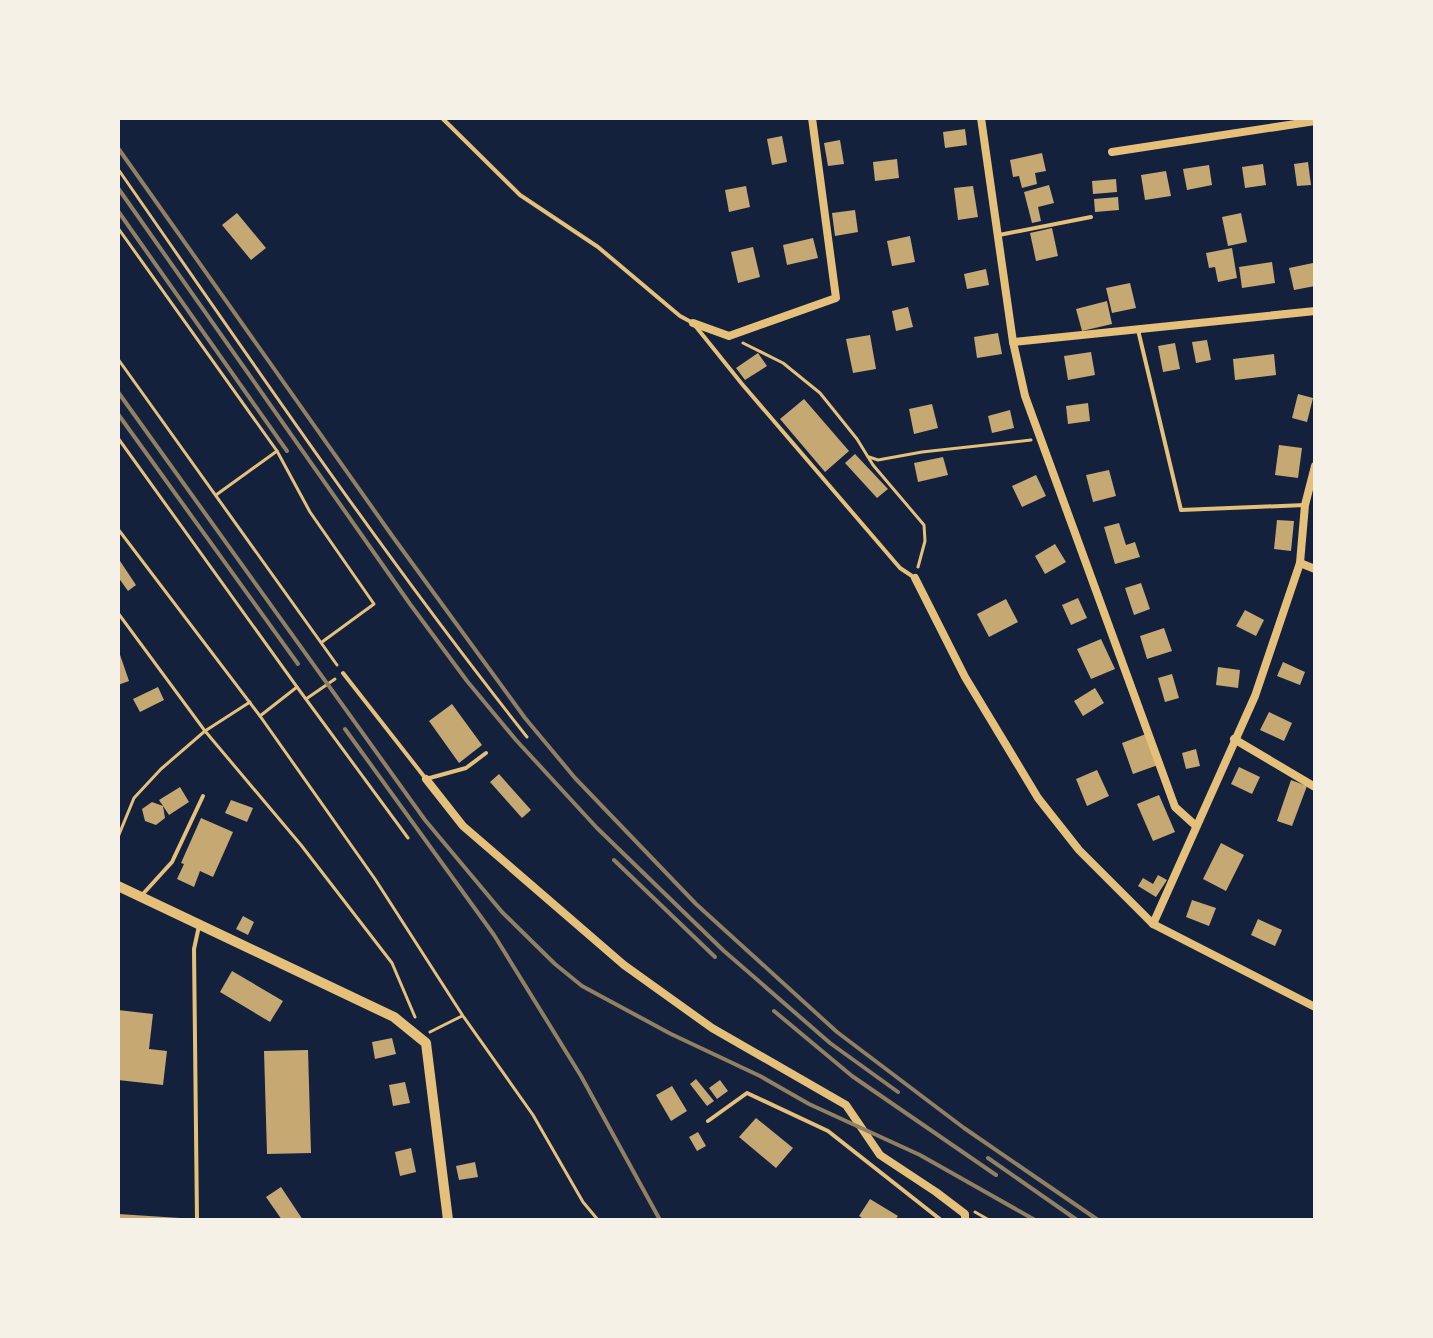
<svg xmlns="http://www.w3.org/2000/svg" width="1433" height="1338" font-family="'Nunito Sans',sans-serif">
  <rect width="100%" height="100%" fill="#14213d"/>
  <g fill="#c6a872">
    <polygon points="965,129 967,145 945,148 943,132"/>
    <polygon points="782,136 787,162 772,165 767,139"/>
    <polygon points="840,140 844,164 828,166 824,143"/>
    <polygon points="1042,153 1046,171 1035,173 1037,184 1022,188 1019,176 1013,177 1010,160"/>
    <polygon points="897,159 899,178 875,181 873,162"/>
    <polygon points="1308,162 1311,185 1297,186 1294,164"/>
    <polygon points="1263,164 1266,185 1245,188 1242,167"/>
    <polygon points="1209,165 1212,185 1187,190 1183,169"/>
    <polygon points="1166,171 1171,196 1145,200 1141,175"/>
    <polygon points="1116,179 1117,192 1093,194 1092,181"/>
    <polygon points="1049,185 1054,203 1038,207 1041,221 1032,223 1024,192"/>
    <polygon points="746,186 750,207 729,212 725,190"/>
    <polygon points="973,186 978,217 958,220 954,188"/>
    <polygon points="1118,197 1119,210 1095,212 1094,199"/>
    <polygon points="855,210 858,232 835,236 832,213"/>
    <polygon points="237,213 266,248 251,260 222,225"/>
    <polygon points="1241,213 1247,242 1228,246 1222,217"/>
    <polygon points="1052,228 1058,256 1036,261 1030,233"/>
    <polygon points="910,236 915,262 892,266 887,241"/>
    <polygon points="813,238 818,258 787,265 783,245"/>
    <polygon points="753,247 760,277 738,283 731,252"/>
    <polygon points="1232,248 1237,278 1218,282 1215,267 1209,268 1206,253"/>
    <polygon points="1272,262 1275,283 1242,288 1239,267"/>
    <polygon points="1313,263 1315,286 1294,290 1289,268"/>
    <polygon points="986,269 989,285 967,289 964,274"/>
    <polygon points="1130,283 1136,308 1112,313 1106,288"/>
    <polygon points="1107,301 1112,324 1082,331 1076,309"/>
    <polygon points="908,307 913,327 896,331 892,311"/>
    <polygon points="998,333 1002,354 977,358 974,337"/>
    <polygon points="870,335 876,369 853,373 846,339"/>
    <polygon points="1207,340 1211,360 1196,363 1192,342"/>
    <polygon points="1175,343 1180,369 1163,372 1158,346"/>
    <polygon points="1091,352 1095,375 1068,380 1064,356"/>
    <polygon points="758,353 767,366 745,380 736,368"/>
    <polygon points="1274,354 1276,375 1235,380 1233,359"/>
    <polygon points="1298,394 1313,398 1307,422 1292,418"/>
    <polygon points="804,399 849,451 825,472 780,419"/>
    <polygon points="1088,403 1090,421 1068,424 1066,406"/>
    <polygon points="932,404 938,428 914,434 909,409"/>
    <polygon points="1010,410 1014,428 992,433 988,416"/>
    <polygon points="1279,445 1302,448 1298,478 1275,475"/>
    <polygon points="855,454 888,489 877,498 845,463"/>
    <polygon points="943,457 948,475 918,482 914,463"/>
    <polygon points="1109,470 1116,496 1093,502 1086,475"/>
    <polygon points="1036,475 1046,496 1022,507 1012,486"/>
    <polygon points="1277,520 1294,521 1291,551 1274,549"/>
    <polygon points="1119,523 1126,545 1135,542 1140,557 1115,564 1104,527"/>
    <polygon points="1055,544 1066,562 1045,574 1035,556"/>
    <polygon points="118,558 136,585 128,591 118,577"/>
    <polygon points="1141,583 1150,609 1134,615 1125,588"/>
    <polygon points="1078,598 1087,618 1071,625 1062,605"/>
    <polygon points="1006,599 1018,622 989,637 977,614"/>
    <polygon points="1245,610 1264,620 1256,636 1236,626"/>
    <polygon points="1164,628 1172,651 1147,659 1140,636"/>
    <polygon points="1101,639 1115,669 1091,679 1077,649"/>
    <polygon points="118,649 129,681 118,685"/>
    <polygon points="1283,662 1305,672 1300,685 1277,676"/>
    <polygon points="1218,667 1240,670 1238,688 1216,685"/>
    <polygon points="1172,674 1179,698 1165,702 1158,678"/>
    <polygon points="158,687 164,700 140,712 133,699"/>
    <polygon points="1095,688 1104,703 1083,716 1074,701"/>
    <polygon points="452,704 482,745 459,763 429,721"/>
    <polygon points="1269,712 1292,723 1284,741 1260,730"/>
    <polygon points="1146,734 1158,765 1133,774 1122,743"/>
    <polygon points="1196,749 1200,766 1186,769 1182,753"/>
    <polygon points="1239,767 1260,777 1252,794 1231,784"/>
    <polygon points="1097,770 1109,796 1087,806 1076,779"/>
    <polygon points="499,774 531,810 522,818 490,782"/>
    <polygon points="1291,780 1307,786 1292,826 1277,821"/>
    <polygon points="180,787 189,802 169,815 159,800"/>
    <polygon points="1159,795 1175,832 1153,841 1137,804"/>
    <polygon points="231,800 253,808 247,822 225,813"/>
    <polygon points="152,802 163,806 165,818 156,825 145,821 142,809"/>
    <polygon points="201,818 233,832 213,877 200,871 194,887 177,879 184,864 181,863"/>
    <polygon points="1221,843 1244,855 1226,891 1203,879"/>
    <polygon points="1158,875 1167,880 1156,897 1138,886 1143,878 1153,884"/>
    <polygon points="1192,900 1216,908 1209,926 1186,917"/>
    <polygon points="243,916 254,922 248,935 236,929"/>
    <polygon points="1258,919 1282,930 1275,946 1251,935"/>
    <polygon points="232,971 283,1001 270,1022 220,992"/>
    <polygon points="118,1010 153,1014 149,1049 167,1051 163,1085 118,1080"/>
    <polygon points="392,1038 396,1054 375,1059 372,1042"/>
    <polygon points="308,1050 311,1153 267,1154 264,1051"/>
    <polygon points="696,1079 714,1101 707,1106 690,1084"/>
    <polygon points="720,1080 728,1091 717,1099 709,1088"/>
    <polygon points="405,1082 410,1103 393,1106 389,1085"/>
    <polygon points="672,1086 687,1111 671,1121 656,1095"/>
    <polygon points="756,1118 793,1148 776,1168 739,1137"/>
    <polygon points="698,1132 706,1146 697,1151 689,1137"/>
    <polygon points="411,1148 416,1172 400,1176 395,1152"/>
    <polygon points="475,1162 478,1177 459,1180 456,1166"/>
    <polygon points="281,1187 303,1220 282,1220 266,1197"/>
    <polygon points="870,1199 898,1216 895,1220 865,1220 859,1216"/>
    <polygon points="118,1214 180,1218 180,1220 118,1220"/>
  </g>
  <g fill="none" stroke-linecap="round" stroke-linejoin="round">
    <g stroke="#e5c07b" stroke-width="3">
      <path d="M118,169C251,360 382,554 527,737"/>
      <polyline points="118,228 277,451 310,512 374,604 322,642"/>
      <polyline points="743,343 783,363 820,393 857,439 873,465 924,525 925,541 918,567"/>
      <polyline points="118,359 337,665"/>
      <polyline points="118,438 297,687 408,838"/>
      <polyline points="869,457 878,460 922,452 1031,440"/>
      <polyline points="216,495 277,451"/>
      <polyline points="118,529 260,716 375,879 463,1016 533,1115 583,1202 598,1220"/>
      <polyline points="118,613 205,731 250,702"/>
      <polyline points="306,699 335,679"/>
      <polyline points="260,716 297,687"/>
      <polyline points="118,837 134,798 161,769 205,731 301,845 392,963 415,1017"/>
      <polyline points="430,1032 462,1016"/>
      <polyline points="975,1212 989,1220"/>
    </g>
    <g stroke="#e5c07b" stroke-width="4">
      <polyline points="442,118 520,195 598,247 680,316 693,323 742,384 900,568 915,578"/>
      <polyline points="999,235 1091,217"/>
      <polyline points="1138,330 1181,510 1305,505"/>
      <polyline points="343,673 426,779 466,768 486,753"/>
      <polyline points="142,895 172,862 203,796"/>
      <polyline points="708,1121 747,1093 828,1131 941,1220"/>
      <polyline points="197,1220 194,949 199,926"/>
    </g>
    <g stroke="#e5c07b" stroke-width="8">
      <polyline points="981,118 1013,342 1025,396 1175,807 1196,826"/>
      <polyline points="1112,152 1315,121"/>
      <polyline points="693,323 729,336 836,298 812,118"/>
      <polyline points="1013,342 1315,311"/>
      <polyline points="1300,563 1315,569"/>
      <polyline points="915,578 965,677 1038,798 1079,850 1153,924 1315,1007"/>
      <polyline points="1234,739 1315,787"/>
      <polyline points="426,779 463,826 624,965 712,1028 846,1105 880,1155 936,1192 965,1214 965,1220"/>
      <polyline points="1153,924 1255,696 1300,563 1305,505 1315,466"/>
    </g>
    <polyline stroke="#e5c07b" stroke-width="10" points="118,886 394,1017 426,1043 448,1220"/>
    <g stroke="#918062" stroke-width="4">
      <polyline points="118,148 393,537 525,718 575,778 696,904 837,1032 964,1128 1098,1220"/>
      <polyline points="118,188 410,604 467,681 516,740 597,828 724,951 830,1043 898,1092"/>
      <polyline points="118,211 287,451"/>
      <polyline points="118,392 425,820 502,912 555,964 582,986 671,1034 760,1076 809,1104 920,1155 1035,1220"/>
      <polyline points="118,414 298,664"/>
      <polyline points="345,729 494,935 581,1076 660,1220"/>
      <polyline points="614,860 715,957"/>
      <polyline points="774,1011 852,1076 996,1175"/>
      <polyline points="988,1158 1077,1220"/>
    </g>
  </g>
  <rect width="1433" height="1338" fill="none" stroke="#f6f1e7" stroke-width="240"/>
</svg>
